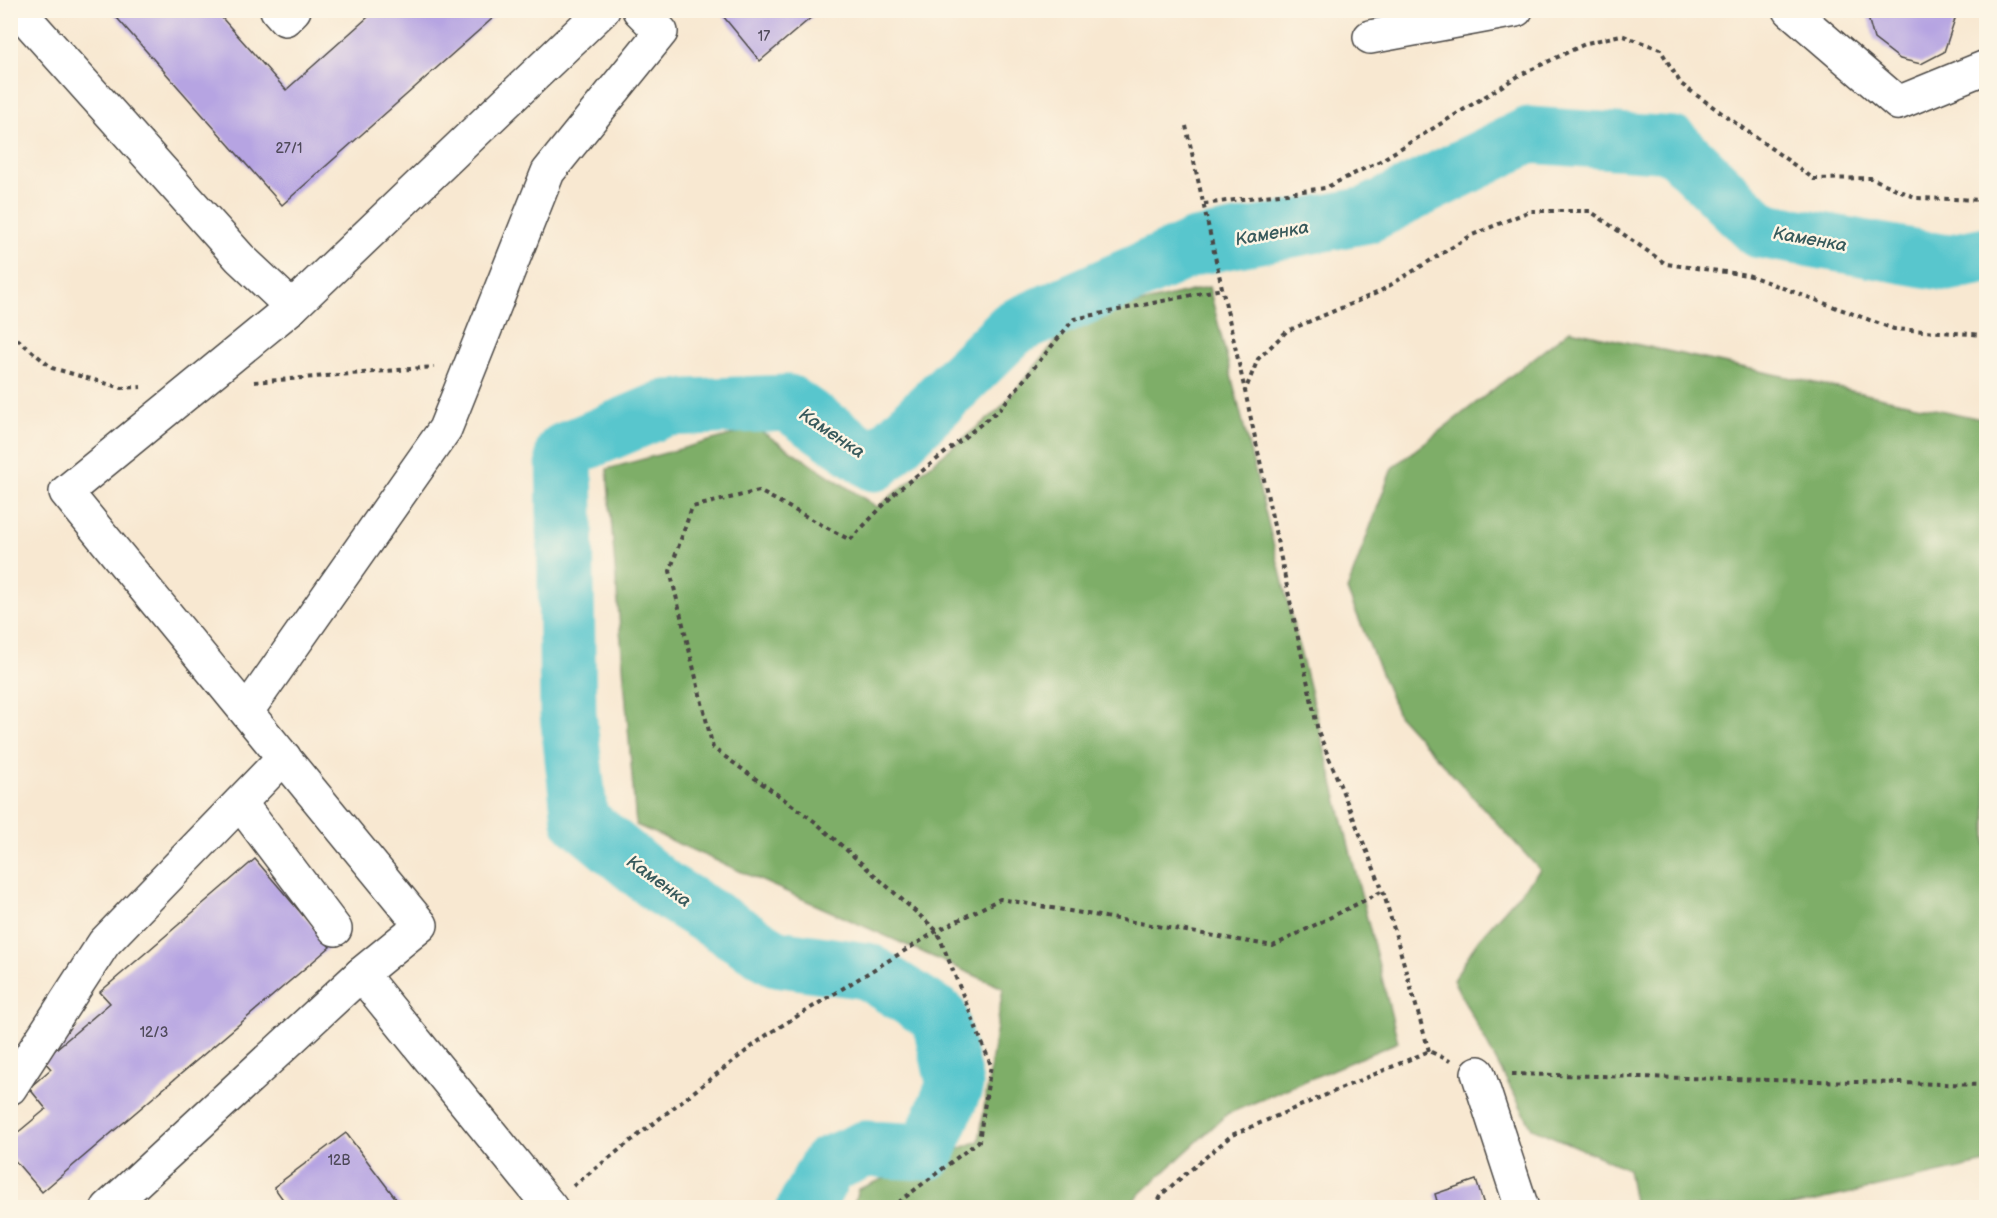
<svg xmlns="http://www.w3.org/2000/svg" width="1997" height="1218" font-family="'Balsamiq Sans',sans-serif">
  <rect width="100%" height="100%" fill="#fcf5e5"/>
  <filter id="ink" filterUnits="userSpaceOnUse"><feTurbulence type="fractalNoise" baseFrequency=".0167" numOctaves="2"/><feDisplacementMap in="SourceGraphic" scale="12" xChannelSelector="R" yChannelSelector="G"/><feConvolveMatrix kernelMatrix="1 2 1 2 8 2 1 2 1" color-interpolation-filters="sRGB"/></filter>
  <filter id="wash" filterUnits="userSpaceOnUse"><feTurbulence type="fractalNoise" baseFrequency=".008" numOctaves="4" result="noise"/><feDisplacementMap in="SourceGraphic" scale="24" xChannelSelector="R" yChannelSelector="G"/><feGaussianBlur stdDeviation="1.35" result="paint"/><feColorMatrix in="noise" values="0 0 0 0 0 0 0 0 0 0 0 0 0 0 0 0 0 1.4 0 .05"/><feComposite in="paint" operator="in"/></filter>
  <g filter="url(#wash)">
    <rect width="100%" height="100%" fill="#f8e8d1"/>
    <g fill="#7eae68" stroke="#546c4a" stroke-width="1.5">
      <polygon points="1209,287 1398,1042 1227,1114 1126,1207 853,1207 858,1189 979,1141 1003,988 636,825 607,469 756,428 877,507 1000,409 1074,319"/>
      <polygon points="1570,330 1986,420 1986,1163 1789,1207 1635,1207 1628,1169 1532,1128 1453,980 1478,940 1540,870 1398,715 1347,590 1392,468"/>
    </g>
    <g fill="none" stroke-linecap="round" stroke-linejoin="round">
      <polyline stroke="#58c6cd" stroke-width="57" points="805,1208 828,1165 865,1149 927,1152 955,1085 939,1016 867,971 776,958 664,889 580,820 568,714 564,451 666,408 788,403 875,463 1013,328 1195,247 1367,215 1529,135 1673,145 1760,230 1947,263 1986,255"/>
    </g>
    <g id="blocks">
      <g fill="#b6a4e2">
        <polygon points="110,10 215,10 286,90 376,10 502,10 282,205"/>
        <polygon points="718,10 820,10 760,61"/>
        <polygon points="1866,10 1955,10 1955,19 1944,52 1921,64 1900,59 1874,39"/>
        <polygon points="255,859 330,947 42,1192 10,1155 10,1139 46,1109 29,1088 51,1069 43,1060 110,1003 100,992"/>
        <polygon points="346,1133 403,1208 289,1208 274,1187"/>
        <polygon points="1476,1180 1485,1208 1439,1208 1435,1194"/>
      </g>
    </g>
  </g>
  <g filter="url(#ink)">
    <use href="#blocks" fill-opacity="0" stroke="#4a4744" stroke-width="1.5"/>
    <g fill="none" stroke-linecap="round" stroke-linejoin="round">
      <defs>
        <g id="minor">
          <polyline points="18,10 240,258 292,307 603,10"/>
          <polyline points="277,10 285,19 294,10"/>
          <polyline points="1790,10 1898,103 1986,67"/>
          <polyline points="1370,37 1516,10"/>
          <polyline points="292,307 66,492 421,925 361,974"/>
          <polyline points="247,711 445,429 548,172 661,32 639,10"/>
          <polyline points="240,803 335,929"/>
          <polyline points="1478,1073 1522,1208"/>
          <polyline points="10,1088 104,943 284,757"/>
          <polyline points="108,1208 361,974 551,1208"/>
        </g>
      </defs>
      <use href="#minor" stroke="#4a4744" stroke-width="36"/>
      <g stroke="#4a4744" stroke-width="4" stroke-dasharray="4.5 4.5" stroke-linecap="butt">
        <polyline points="1186,126 1245,391"/>
        <polyline points="1204,204 1325,188 1380,161 1520,75 1587,43 1621,35 1660,49 1681,84 1814,179 1871,178 1917,198 1986,200"/>
        <polyline points="10,333 52,368 122,388 141,387"/>
        <polyline points="254,382 434,367"/>
        <polyline points="1429,1051 1383,891 1318,731 1245,391 1258,359 1287,331 1379,292 1472,235 1530,211 1590,211 1666,264 1748,275 1894,329 1986,335"/>
        <polyline points="1512,1074 1986,1085"/>
        <polyline points="573,1186 768,1034 937,931 1000,899 1273,946 1383,891"/>
        <polyline points="891,1208 979,1141 991,1065 937,931 814,821 713,748 670,571 692,507 759,491 850,540 897,491 1000,409 1074,319 1222,289"/>
        <polyline points="1155,1208 1162,1194 1232,1135 1429,1051 1450,1061"/>
      </g>
      <use href="#minor" stroke="#fff" stroke-width="33"/>
    </g>
  </g>
  <g text-anchor="middle" stroke-width="5" stroke-linejoin="round" paint-order="stroke">
    <g font-size="14" fill="#4e4959">
      <text x="764" y="41">17</text>
      <text x="289" y="153">27/1</text>
      <text x="154" y="1037">12/3</text>
      <text x="339" y="1165">12В</text>
    </g>
    <g font-size="18" font-style="italic" fill="#385a5c" stroke="#fcf5e5">
      <text transform="translate(1272 233) rotate(-10)" y="6">Каменка</text>
      <text transform="translate(1810 239) rotate(10)" y="6">Каменка</text>
      <text transform="translate(832 433) rotate(34)" y="6">Каменка</text>
      <text transform="translate(659 881) rotate(36)" y="6">Каменка</text>
    </g>
  </g>
  <rect width="1997" height="1218" fill="none" stroke="#fcf5e5" stroke-width="36"/>
</svg>
